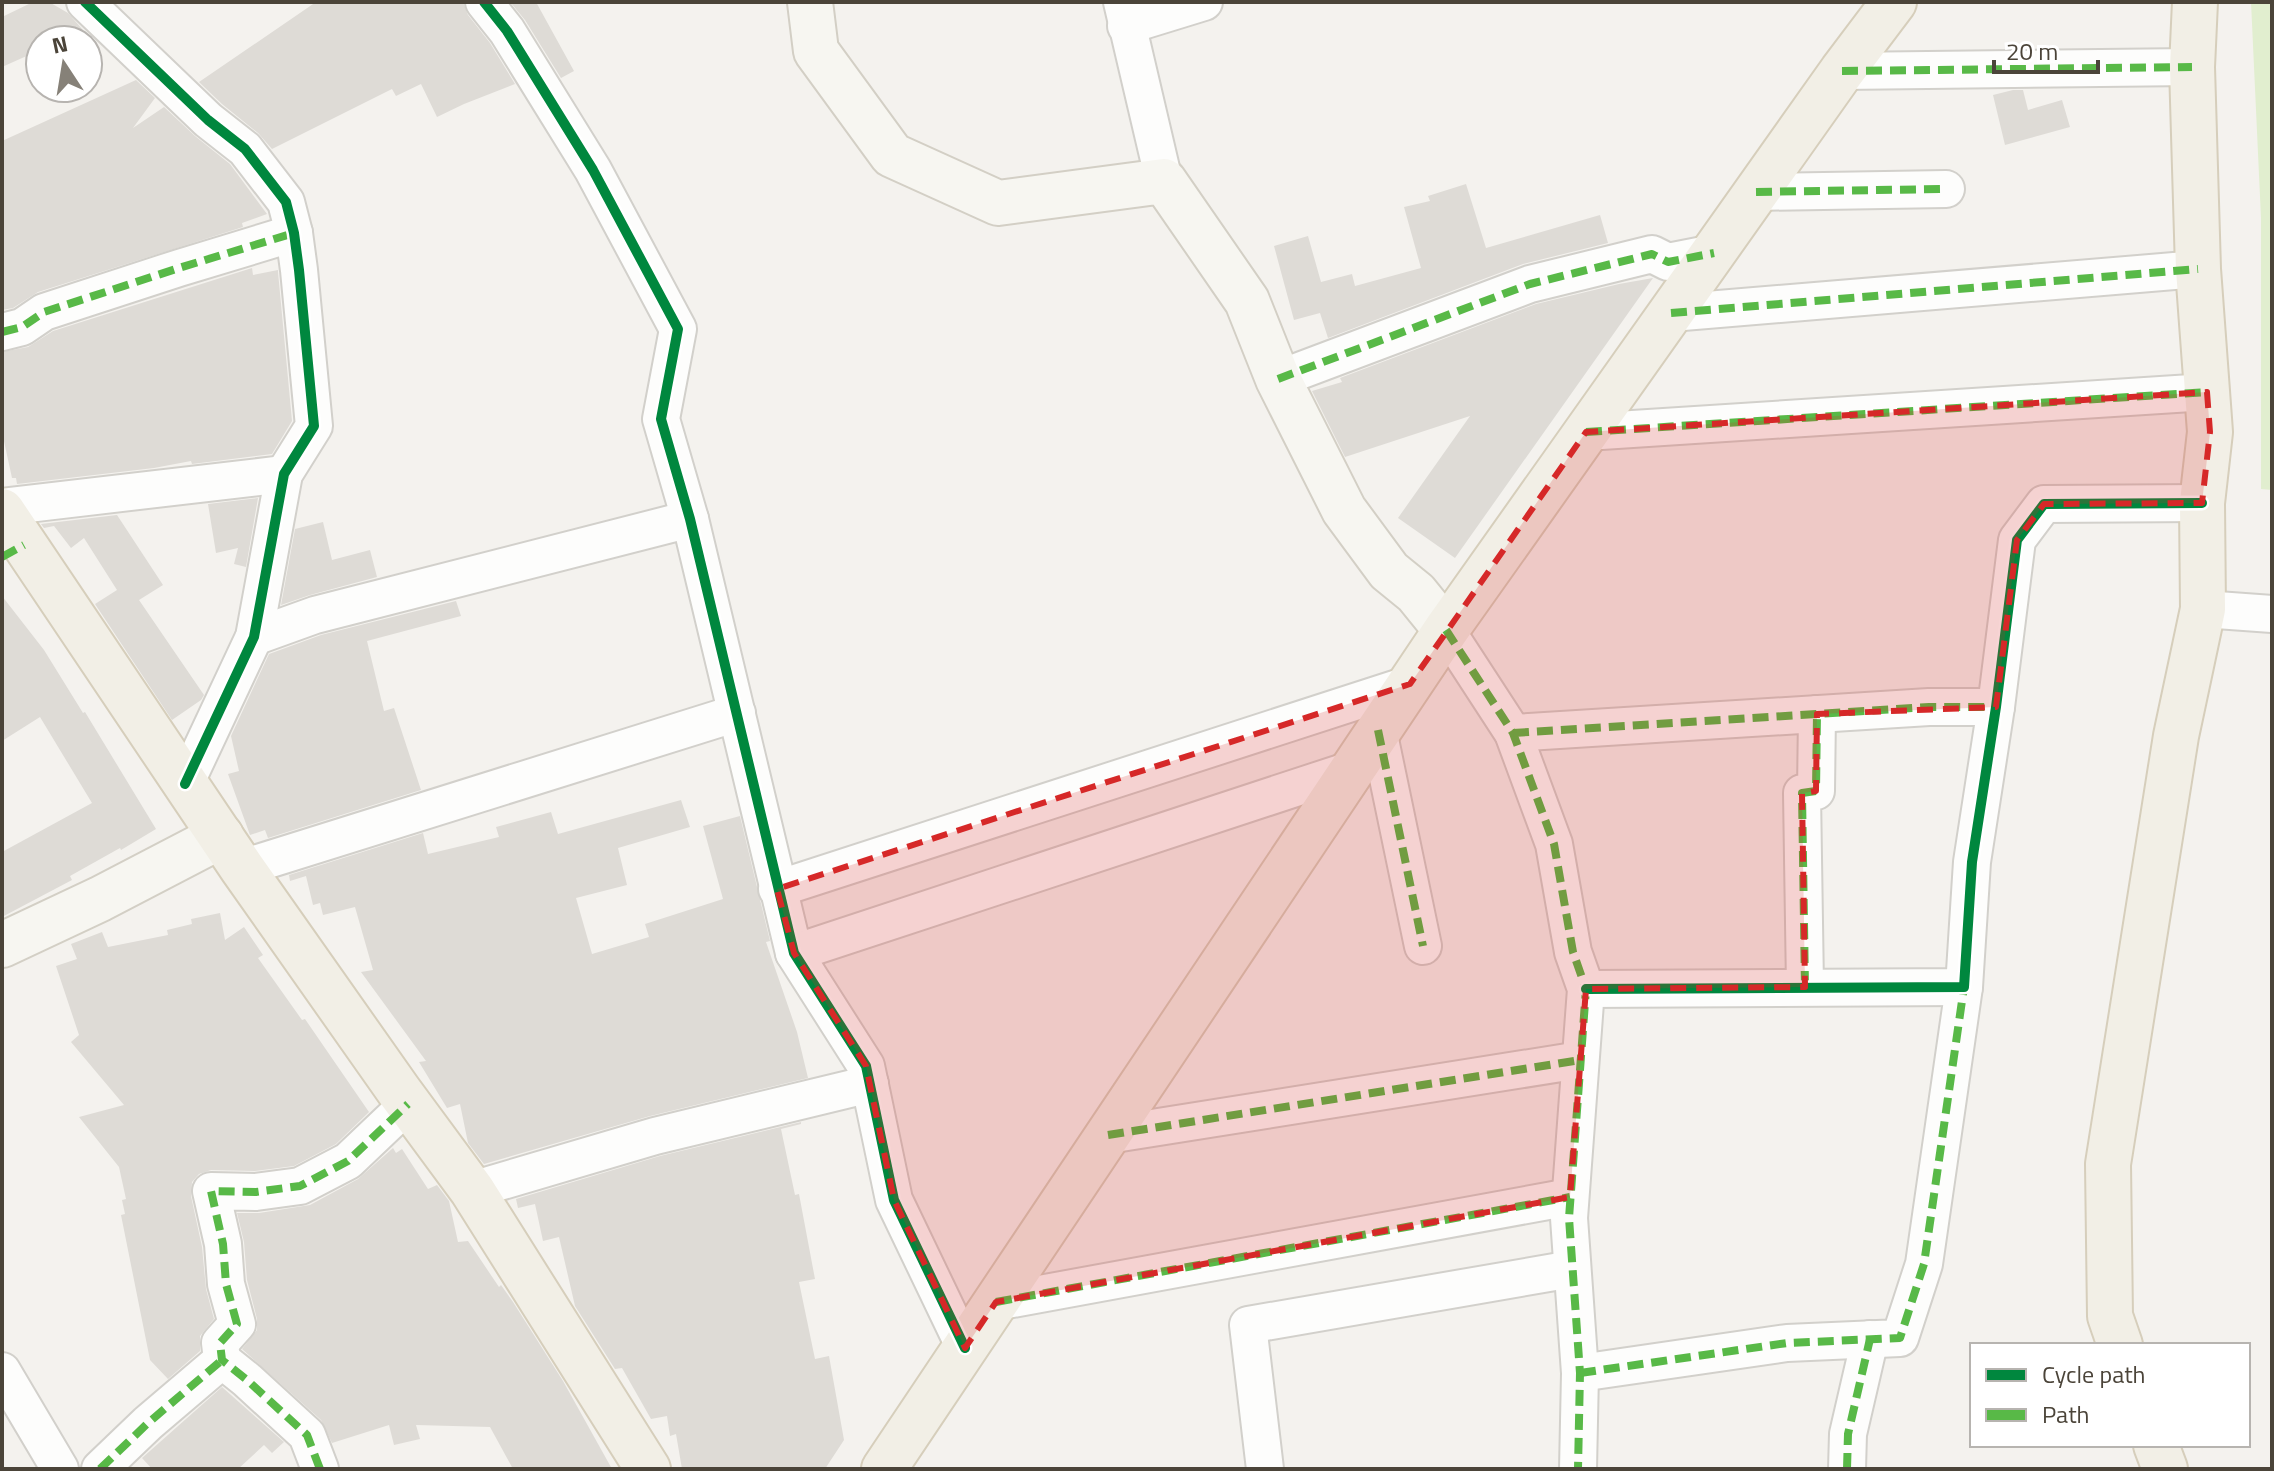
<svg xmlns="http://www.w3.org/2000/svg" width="2274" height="1471" font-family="'Titillium Web',sans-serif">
  <rect width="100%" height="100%" fill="#f4f2ee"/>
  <polygon fill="#e1eecf" points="2251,2 2272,2 2272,490 2261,489 2261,218"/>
  <g fill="#dedbd6">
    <polygon points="33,2 49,2 68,13 83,30 61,40 40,40 40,50 2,67 2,17"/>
    <polygon points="316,2 463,2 468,15 490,43 515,84 464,104 437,117 421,84 396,96 392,89 272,149 258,133 222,104 199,82"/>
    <polygon points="536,2 574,71 561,78 525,20 511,3"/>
    <polygon points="136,80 155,98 133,128 164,107 195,136 230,164 267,214 242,223 243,227 38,292 13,308 2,310 2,141"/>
    <polygon points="2013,90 2023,90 2028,110 2062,100 2070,127 2005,145 1993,95"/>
    <polygon points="1466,184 1486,248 1600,215 1608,243 1523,264 1328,338 1320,313 1294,320 1274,246 1308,236 1321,282 1352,274 1355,286 1421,268 1404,207 1430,201 1428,196"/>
    <polygon points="252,268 253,275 278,270 278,272 292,421 272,454 192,464 191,461 154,468 17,484 16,478 12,478 2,432 2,352 28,347 53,331"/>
    <polygon points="1653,278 1455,558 1398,518 1470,416 1345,457 1312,391 1342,382 1340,378 1536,304 1619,284"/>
    <polygon points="258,498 246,567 234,564 238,548 216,553 208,504"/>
    <polygon points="117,515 163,585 139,600 204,695 201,700 172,720 95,604 117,590 84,538 71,548 54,526 44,528 41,524"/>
    <polygon points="323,522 332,560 370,550 377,577 310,595 281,605 295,529"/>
    <polygon points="2,596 44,650 83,713 85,712 156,829 121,850 120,848 70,876 72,880 2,917 2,852 92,803 40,717 2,741"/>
    <polygon points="456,601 461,616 367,641 384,711 394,708 421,790 268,838 265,830 250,835 228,774 239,771 231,736 269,654 321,635"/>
    <polygon points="681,800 690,827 618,848 627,885 576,898 592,954 649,937 645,924 723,899 703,826 740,816 770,941 766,942 797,1032 808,1078 650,1116 484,1164 468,1143 460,1104 447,1108 419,1062 426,1061 361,972 373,970 355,907 323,915 320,903 313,905 306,876 290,881 289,875 423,833 428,854 499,837 496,827 551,812 558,834"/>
    <polygon points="220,913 225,940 244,927 263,955 258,958 302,1020 305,1019 369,1112 336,1144 294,1166 255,1171 211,1170 199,1174 192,1182 191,1196 202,1247 206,1289 214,1319 200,1336 200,1351 168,1379 150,1360 121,1215 125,1214 122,1200 126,1199 119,1167 79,1117 124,1105 71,1042 79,1035 56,966 77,959 71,944 102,932 108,947 168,935 167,930 192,924 191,919"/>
    <polygon points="801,1122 801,1124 781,1129 795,1195 799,1194 815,1279 799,1282 815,1359 829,1356 844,1440 825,1469 682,1469 676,1434 670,1436 667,1416 651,1419 622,1368 615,1369 575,1306 559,1237 543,1241 535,1204 518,1208 516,1199 660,1156"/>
    <polygon points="393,1148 396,1153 402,1149 428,1189 437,1185 449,1201 458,1242 468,1241 499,1287 501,1285 513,1302 563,1381 612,1469 513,1469 490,1427 416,1425 420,1439 394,1445 389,1425 332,1443 321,1420 242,1349 257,1330 257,1319 247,1280 244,1242 237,1213 259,1213 310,1205 358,1179"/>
    <polygon points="222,1387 284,1442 272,1453 264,1445 238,1469 152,1469 142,1458"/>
  </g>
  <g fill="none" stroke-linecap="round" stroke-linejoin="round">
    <defs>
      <g id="street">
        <polyline points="85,2 208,120 245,149 286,202 294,233 299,270 314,426 284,474 254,637 185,784"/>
        <polyline points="484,2 507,31 593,170 678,329 661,419 690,519 794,953 866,1066 894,1200 965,1348"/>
        <polyline points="1122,2 1164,181"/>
        <polyline points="1126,26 1204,2"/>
        <polyline points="1842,71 2192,67"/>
        <polyline points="1756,192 1946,189"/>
        <polyline points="1671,313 2198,269"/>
        <polyline points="2,332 22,327 44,312 179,268 294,233"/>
        <polyline points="1278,379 1530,284 1652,254 1668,262 1714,253"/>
        <polyline points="1586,432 2207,392"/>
        <polyline points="2,507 284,474"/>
        <polyline points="2203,609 2272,614"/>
        <polyline points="1446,630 1513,733 1554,844 1573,952 1586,989 1569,1218 1580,1373 1578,1469"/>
        <polyline points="254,637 315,615 690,519"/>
        <polyline points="1378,730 1423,946"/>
        <polyline points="1513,733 1929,707 1996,707"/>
        <polyline points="242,868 737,713"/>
        <polyline points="777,889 1410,684"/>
        <polyline points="794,953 1353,769"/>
        <polyline points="1805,987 1802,793 1816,791 1817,714"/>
        <polyline points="1586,989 1964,987 1972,862 1996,707 2017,540 2044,504 2202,503"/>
        <polyline points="1108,1135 1580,1060"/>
        <polyline points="472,1190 655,1136 870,1084"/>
        <polyline points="996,1302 1570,1197"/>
        <polyline points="2,1371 60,1469"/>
        <polyline points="1580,1373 1787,1343 1900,1338 1924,1264 1964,987"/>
        <polyline points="100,1469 148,1423 222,1360"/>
        <polyline points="320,1469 307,1435 247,1380 222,1360 220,1343 237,1324 226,1284 223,1244 211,1191 256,1192 300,1186 348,1161 408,1104"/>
        <polyline points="1265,1469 1248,1325 1572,1269"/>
        <polyline points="1847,1469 1848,1434 1870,1339"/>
      </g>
      <g id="secondary">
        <polyline points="810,2 816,51 892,155 998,203 1164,181 1247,301 1278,379 1344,510 1389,571 1416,593 1446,630"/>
        <polyline points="2,945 100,899 221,836"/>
      </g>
      <g id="primary">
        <polyline points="2,511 242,868 399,1091 472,1190 648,1469"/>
        <polyline points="2120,1345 2110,1316 2108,1164 2176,736 2203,609 2202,503 2210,432 2198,269 2192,67 2195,2"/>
        <polyline points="2156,1445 2165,1469"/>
        <polyline points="884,1469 1446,630 1842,71 1894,2"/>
      </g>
    </defs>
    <use href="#street" stroke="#d2d0cb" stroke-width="40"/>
    <use href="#secondary" stroke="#d3cfc5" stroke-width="48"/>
    <use href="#primary" stroke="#d6cebb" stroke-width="48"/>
    <use href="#street" stroke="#fdfdfc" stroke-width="36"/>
    <use href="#secondary" stroke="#f7f6f1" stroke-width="44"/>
    <use href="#primary" stroke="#f2efe6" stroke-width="44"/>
    <g stroke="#58b947" stroke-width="8" stroke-dasharray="16 8" stroke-linecap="butt">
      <polyline points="1842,71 2192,67"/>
      <polyline points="1756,192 1946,189"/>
      <polyline points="1671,313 2198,269"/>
      <polyline points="2,332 22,327 44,312 179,268 294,233"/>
      <polyline points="1278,379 1530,284 1652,254 1668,262 1714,253"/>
      <polyline points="1586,432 2207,392"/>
      <polyline points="2,557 24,545"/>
      <polyline points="1446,630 1513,733 1554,844 1573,952 1586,989 1569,1218 1580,1373 1578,1469"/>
      <polyline points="1378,730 1423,946"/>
      <polyline points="1513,733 1929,707 1996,707"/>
      <polyline points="1805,987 1802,793 1816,791 1817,714"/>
      <polyline points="1108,1135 1580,1060"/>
      <polyline points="996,1302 1570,1197"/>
      <polyline points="1580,1373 1787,1343 1900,1338 1924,1264 1964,987"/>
      <polyline points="100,1469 148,1423 222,1360"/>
      <polyline points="320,1469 307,1435 247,1380 222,1360 220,1343 237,1324 226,1284 223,1244 211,1191 256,1192 300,1186 348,1161 408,1104"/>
      <polyline points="1847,1469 1848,1434 1870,1339"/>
    </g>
    <defs>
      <g id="cycleway">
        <polyline points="85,2 208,120 245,149 286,202 294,233 299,270 314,426 284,474 254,637 185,784"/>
        <polyline points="484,2 507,31 593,170 678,329 661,419 690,519 794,953 866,1066 894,1200 965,1348"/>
        <polyline points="1586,989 1964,987 1972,862 1996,707 2017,540 2044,504 2202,503"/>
      </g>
    </defs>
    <use href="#cycleway" stroke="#fff" stroke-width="15"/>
    <use href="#cycleway" stroke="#00873e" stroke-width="10"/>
  </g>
  <path fill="#d62828" fill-opacity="0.2" stroke="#d62828" stroke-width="6" stroke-dasharray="16 10" stroke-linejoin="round" d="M2207,392L2210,432L2202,503L2044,504L2017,540L1996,707L1817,714L1816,791L1802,793L1805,987L1586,989L1570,1197L996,1302L965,1348L894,1200L866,1066L794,953L777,889L1410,684L1586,432Z"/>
  <rect width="2274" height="1471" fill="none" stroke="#4b4439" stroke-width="8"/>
  <rect x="1970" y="1343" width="280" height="104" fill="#ffffff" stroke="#b7b4b0" stroke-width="2"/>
  <rect x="1986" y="1369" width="40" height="12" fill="#00873e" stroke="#b7b4b0" stroke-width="2"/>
  <text x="2042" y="1383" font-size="24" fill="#4b4439">Cycle path</text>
  <rect x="1986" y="1409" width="40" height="12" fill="#58b947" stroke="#b7b4b0" stroke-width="2"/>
  <text x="2042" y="1423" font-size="24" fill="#4b4439">Path</text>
  <g transform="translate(64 64) rotate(348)"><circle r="38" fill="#ffffff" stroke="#b7b4b0" stroke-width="2"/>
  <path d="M0-6L14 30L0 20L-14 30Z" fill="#868178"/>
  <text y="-12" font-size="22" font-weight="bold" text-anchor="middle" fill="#4b4439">N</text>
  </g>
  <path d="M1994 60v12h104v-12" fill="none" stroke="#4b4439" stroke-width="4"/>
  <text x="2006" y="60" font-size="24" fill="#4b4439" stroke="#ffffff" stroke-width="6" paint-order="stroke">20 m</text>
</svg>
